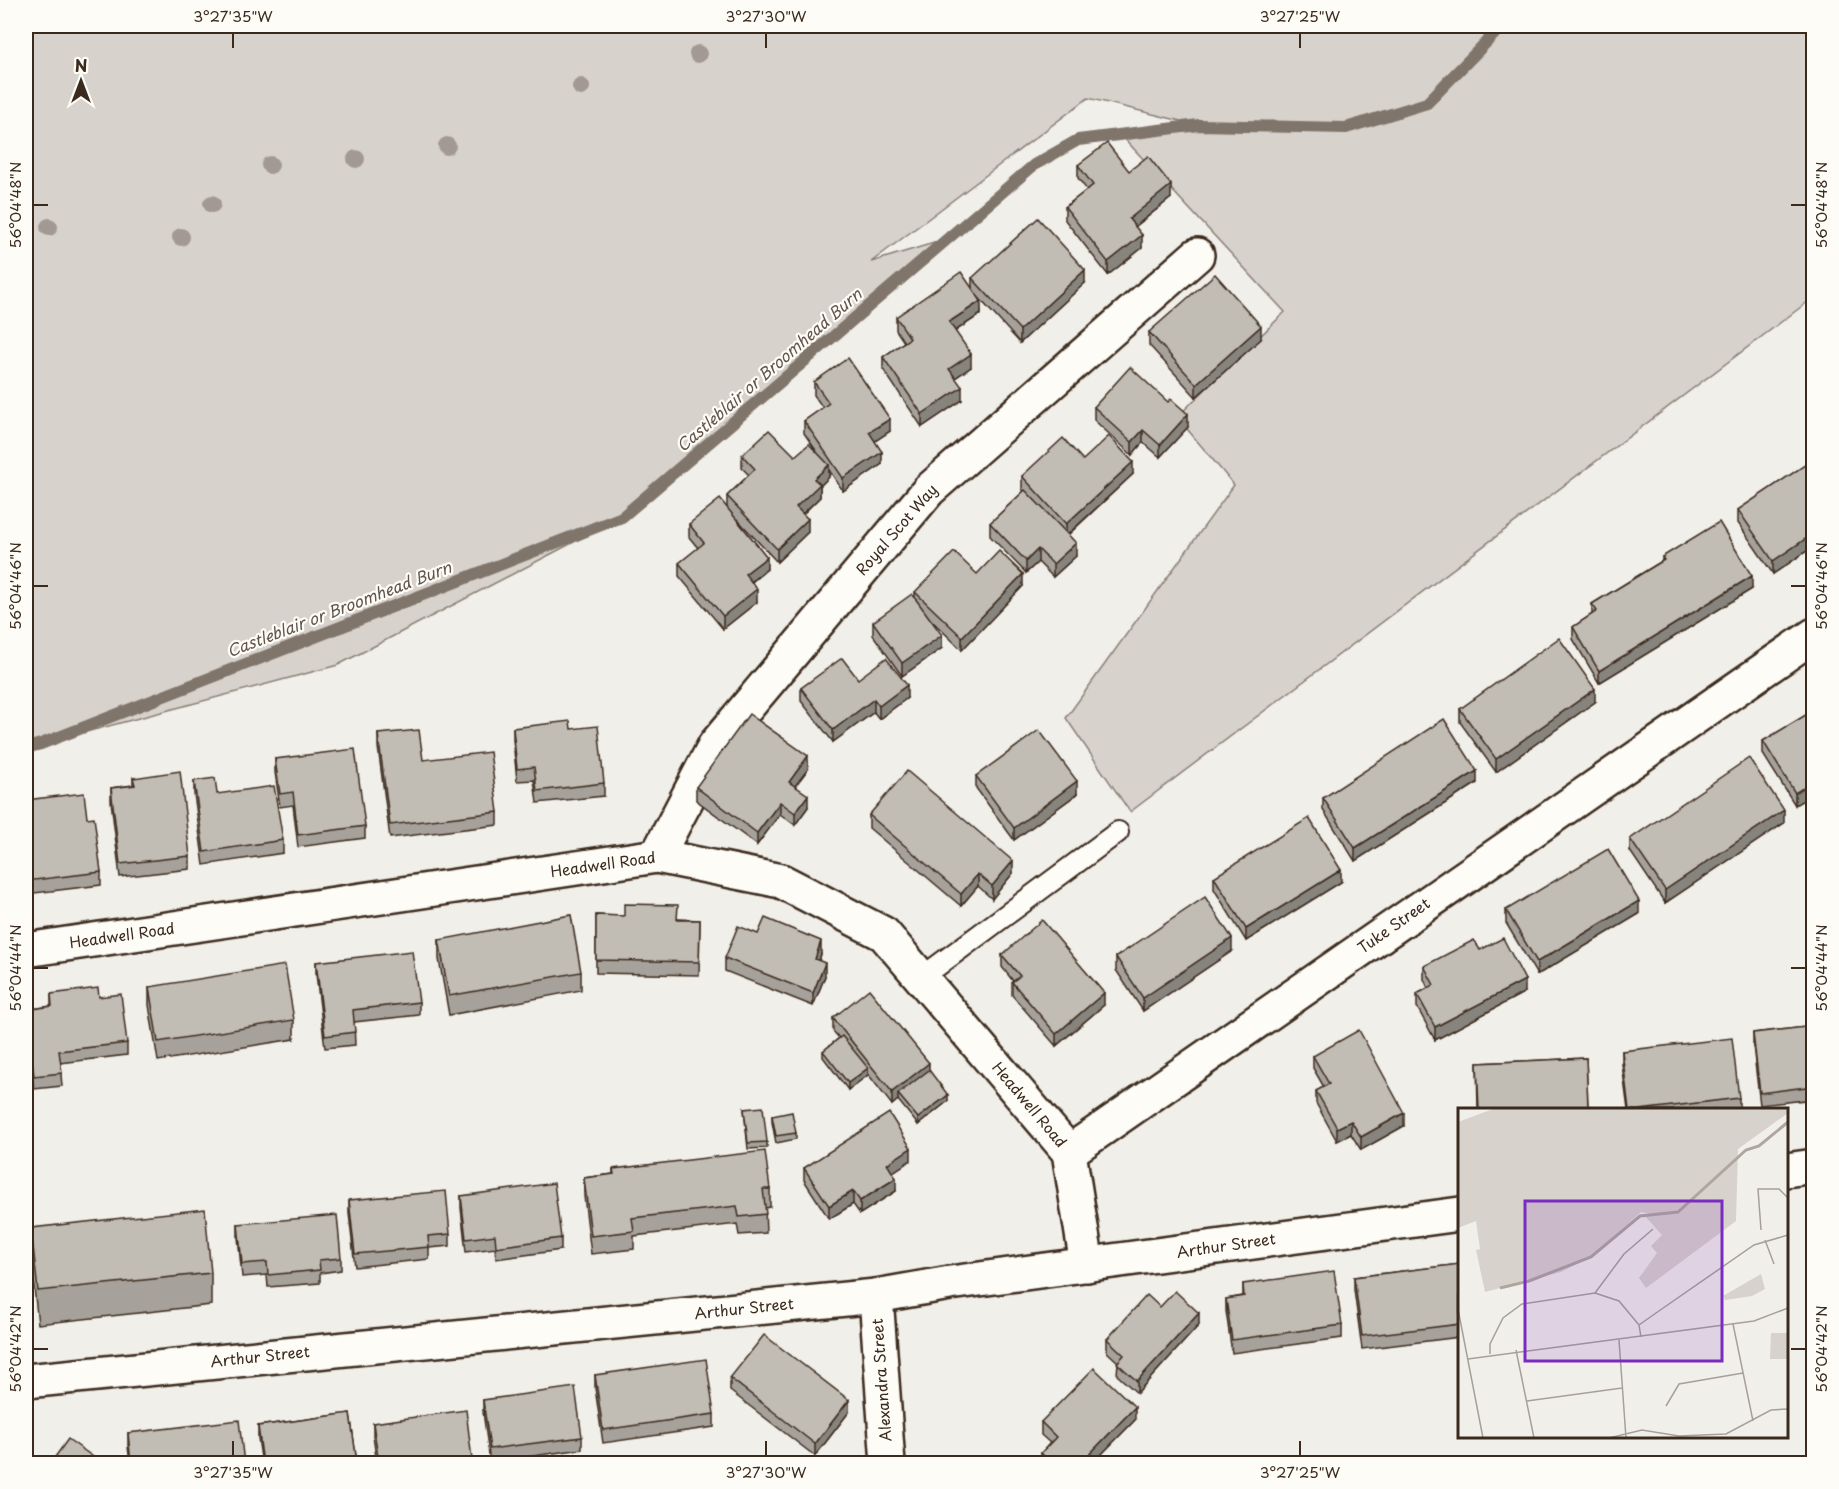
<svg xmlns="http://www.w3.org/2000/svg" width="1839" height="1489" font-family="'Playpen Sans',sans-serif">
  <rect width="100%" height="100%" fill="#f1efea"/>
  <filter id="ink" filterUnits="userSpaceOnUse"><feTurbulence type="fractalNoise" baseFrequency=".0167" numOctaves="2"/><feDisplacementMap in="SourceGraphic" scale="12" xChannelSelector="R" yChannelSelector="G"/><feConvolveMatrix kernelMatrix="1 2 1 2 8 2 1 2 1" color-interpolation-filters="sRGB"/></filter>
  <g filter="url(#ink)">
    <polygon fill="#d7d2cc" stroke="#897e75" stroke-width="1.5" points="26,26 1813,26 1813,298 1130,812 1066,718 1234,485 1177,417 1285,312 1121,135 1197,125 1088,98 871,262 947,239 622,517 338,665 26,748"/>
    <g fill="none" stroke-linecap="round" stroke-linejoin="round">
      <polyline stroke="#80746b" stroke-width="12" points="26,748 41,744 622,517 1034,165 1078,140 1199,125 1346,128 1427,103 1502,26"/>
      <defs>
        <polyline id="lane" points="921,978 1118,832"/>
        <g id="street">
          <polyline points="657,856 715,745 929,490 1197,255"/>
          <polyline points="26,950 657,856 781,881 884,934 1069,1152"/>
          <polyline points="1087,1265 1069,1152 1814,635"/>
          <polyline points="876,1296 888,1464"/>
        </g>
        <g id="secondary">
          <polyline points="1786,1170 1814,1166"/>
          <polyline points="26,1381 876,1296 950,1283 1460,1214"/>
        </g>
      </defs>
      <use href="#lane" stroke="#3b2a1e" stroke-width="24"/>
      <use href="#street" stroke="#3b2a1e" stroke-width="38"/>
      <use href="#secondary" stroke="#3b2a1e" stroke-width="38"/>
      <use href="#lane" stroke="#fdfcf7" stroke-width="20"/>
      <use href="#street" stroke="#fdfcf7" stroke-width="33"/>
      <use href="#secondary" stroke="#fdfcf7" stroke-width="33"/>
    </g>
    <g fill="#a29a92">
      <circle cx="698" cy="54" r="9"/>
      <circle cx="581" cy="87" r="9"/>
      <circle cx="447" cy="146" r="9"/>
      <circle cx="356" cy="159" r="9"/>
      <circle cx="270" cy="165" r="9"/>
      <circle cx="212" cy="204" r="9"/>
      <circle cx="49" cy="227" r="9"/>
      <circle cx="181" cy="237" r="9"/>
    </g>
    <g fill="#a6a29b" stroke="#3b2a1e" stroke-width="1.5">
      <polygon points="1078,165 1129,171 1171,198 1135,227 1142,248 1108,275 1065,220 1065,207 1087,190 1078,178"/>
      <polygon points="972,278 1085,283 1020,343 979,298 981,314 955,331 971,367 955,378 962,400 922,427 883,369 883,357 904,342 896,330 896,317 972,288"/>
      <polygon points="1149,332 1261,339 1196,397 1149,345"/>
      <polygon points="814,382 890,431 875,441 882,464 843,491 829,470 829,477 820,486 820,497 803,514 808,532 777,562 737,519 767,569 752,582 757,602 723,629 679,576 679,563 698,548 689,537 689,524 727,507 727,496 749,475 742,468 742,455 795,456 817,452 804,433 804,421 823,408 814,395"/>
      <polygon points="1094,407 1188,427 1160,457 1143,442 1132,455 1094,420"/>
      <polygon points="1814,459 1814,546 1773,574 1738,523 1738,510"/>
      <polygon points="1083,460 1133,474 1068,535 1076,556 1053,577 1038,562 1026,573 990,536 990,523 1024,491 1022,489 1022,476"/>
      <polygon points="1662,557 1752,589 1599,683 1573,639 1573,627 1592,614 1592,604 1662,561"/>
      <polygon points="977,574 1023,586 962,650 931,620 942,648 902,676 873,635 873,622 915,598 915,592"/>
      <polygon points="858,679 907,698 879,719 874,712 833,742 801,701 801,688"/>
      <polygon points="1595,702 1496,772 1460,722 1460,709"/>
      <polygon points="1814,710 1795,805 1763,754 1763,741"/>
      <polygon points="513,728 571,729 604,783 604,796 537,803 534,780 517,781 513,740"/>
      <polygon points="378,734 423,760 498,812 498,825 390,838 378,747"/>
      <polygon points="275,759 365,826 365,838 298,847 293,805 280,807 275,772"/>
      <polygon points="808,769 795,786 808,807 795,825 780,814 757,845 696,800 696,787"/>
      <polygon points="976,776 1077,794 1014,840 976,788"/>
      <polygon points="133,778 190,856 190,869 120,877 111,801 111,788 133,785"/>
      <polygon points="194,781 217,794 283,840 283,853 204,865 194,794"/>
      <polygon points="1477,783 1355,861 1323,810 1323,798"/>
      <polygon points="26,800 87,818 101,872 101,885 26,894"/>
      <polygon points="869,815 1013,873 992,899 978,886 961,906 869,828"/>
      <polygon points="1784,823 1665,903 1630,851 1630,839"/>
      <polygon points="1214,877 1341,882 1246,941 1214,889"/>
      <polygon points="1506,910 1639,914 1537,975 1506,923"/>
      <polygon points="596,915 700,920 699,975 596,973"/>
      <polygon points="439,940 581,972 581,990 449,1015 439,959"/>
      <polygon points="1480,950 1525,992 1435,1040 1417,1007 1417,994 1428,988 1424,979 1424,966"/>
      <polygon points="1232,951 1143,1011 1116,970 1116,957"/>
      <polygon points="821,954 819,961 825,976 813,1006 725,971 725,958"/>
      <polygon points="1002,955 1104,1005 1056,1046 1012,995 1012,982 1013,981 1002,967"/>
      <polygon points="316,962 419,1002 419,1015 354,1022 355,1045 325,1048 316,974"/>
      <polygon points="149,987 294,1020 294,1039 158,1061 149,1005"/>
      <polygon points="51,994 99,997 127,1043 127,1055 60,1063 62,1086 34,1089 26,1023 26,1010 51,1006"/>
      <polygon points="833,1018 929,1070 948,1101 918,1125 898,1100 892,1105 868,1074 848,1090 823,1057 823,1051 839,1038 833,1031"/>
      <polygon points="1814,1026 1814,1099 1760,1105 1753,1046 1753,1033"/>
      <polygon points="1622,1051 1739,1098 1739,1110 1628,1110 1622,1064"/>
      <polygon points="1313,1056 1404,1126 1361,1150 1351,1134 1337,1141 1316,1103 1316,1091 1324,1087 1313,1068"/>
      <polygon points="1586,1058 1588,1110 1478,1110 1477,1063"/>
      <polygon points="744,1109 767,1142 767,1148 748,1149"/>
      <polygon points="772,1116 796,1133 796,1139 776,1143 772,1122"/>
      <polygon points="911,1160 892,1172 896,1191 860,1214 853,1204 829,1219 804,1180 804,1168"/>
      <polygon points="613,1169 770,1189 770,1207 765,1208 766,1233 739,1235 737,1224 634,1236 634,1249 591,1254 584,1196 584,1178 613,1174"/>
      <polygon points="461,1196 561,1238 561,1250 496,1259 495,1248 466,1252 461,1208"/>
      <polygon points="349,1200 450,1234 450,1246 429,1248 429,1259 355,1267 349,1213"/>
      <polygon points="238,1224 341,1258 341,1270 320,1273 320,1283 268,1287 267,1275 242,1277 238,1237"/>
      <polygon points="31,1228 211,1273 211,1305 38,1324 31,1260"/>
      <polygon points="1814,1240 1814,1258 1811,1257 1811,1244"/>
      <polygon points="1460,1264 1460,1337 1362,1349 1354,1290 1354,1277"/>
      <polygon points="1243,1284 1342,1325 1342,1338 1232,1353 1226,1311 1226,1299 1243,1296"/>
      <polygon points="1160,1307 1199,1325 1137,1393 1117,1375 1118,1362 1107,1352 1107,1339"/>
      <polygon points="595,1375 714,1414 714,1427 603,1443 595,1388"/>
      <polygon points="730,1378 849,1412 815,1456 730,1391"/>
      <polygon points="483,1400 582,1437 582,1449 490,1462 483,1412"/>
      <polygon points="350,1413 357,1464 262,1464 258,1438 258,1426"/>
      <polygon points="1135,1420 1092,1464 1041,1464 1041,1453 1050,1443 1041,1435 1041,1422"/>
      <polygon points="373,1423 472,1460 472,1464 377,1464 373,1436"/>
      <polygon points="128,1433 244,1464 130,1464 128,1446"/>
    </g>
    <g fill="#87847e" stroke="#3b2a1e" stroke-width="1.5">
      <polygon points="1171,185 1171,198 1129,231 1129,219"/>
      <polygon points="1142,235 1142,248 1108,275 1108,262"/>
      <polygon points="1085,270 1085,283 1020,343 1020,330"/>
      <polygon points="981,301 981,314 949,335 949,322"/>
      <polygon points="1261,326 1261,339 1196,397 1196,384"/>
      <polygon points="971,354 971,367 949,382 949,369"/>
      <polygon points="962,387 962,400 922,427 922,414"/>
      <polygon points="1188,414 1188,427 1160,457 1160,445"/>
      <polygon points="890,419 890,431 869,445 869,432"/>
      <polygon points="1143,430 1143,442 1132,455 1132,442"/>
      <polygon points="882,452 882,464 843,491 843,478"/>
      <polygon points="1133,462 1133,474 1066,536 1066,524"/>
      <polygon points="829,465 829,477 820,486 820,497 796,520 796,507 814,479"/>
      <polygon points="808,519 808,532 777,562 777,549"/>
      <polygon points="1814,533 1814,546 1773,574 1773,561"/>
      <polygon points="1076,543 1076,556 1053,577 1053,564"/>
      <polygon points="1038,549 1038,562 1026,573 1026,561"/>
      <polygon points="767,557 767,569 745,586 745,574"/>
      <polygon points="1023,574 1023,586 962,650 962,637"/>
      <polygon points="1752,576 1752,589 1599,683 1599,671"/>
      <polygon points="757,589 757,602 723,629 723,616"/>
      <polygon points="942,635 942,648 902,676 902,663"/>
      <polygon points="907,685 907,698 879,719 879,706"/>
      <polygon points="1595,689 1595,702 1496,772 1496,759"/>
      <polygon points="874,699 874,712 833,742 833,730"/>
      <polygon points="808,756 808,769 789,794 789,782"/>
      <polygon points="1477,771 1477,783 1355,861 1355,848"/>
      <polygon points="1077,781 1077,794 1014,840 1014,828"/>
      <polygon points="1814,781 1814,794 1795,805 1795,793"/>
      <polygon points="808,795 808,807 795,825 795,813"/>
      <polygon points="780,802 780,814 757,845 757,833"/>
      <polygon points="1784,810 1784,823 1665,903 1665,890"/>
      <polygon points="1013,861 1013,873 992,899 992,886"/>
      <polygon points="1341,870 1341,882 1246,941 1246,929"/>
      <polygon points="978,874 978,886 961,906 961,894"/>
      <polygon points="1639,901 1639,914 1537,975 1537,962"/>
      <polygon points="1232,938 1232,951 1143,1011 1143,998"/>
      <polygon points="821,941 821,954 815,972 815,959"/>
      <polygon points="825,963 825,976 813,1006 813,993"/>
      <polygon points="1525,980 1525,992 1435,1040 1435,1027"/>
      <polygon points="1104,993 1104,1005 1056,1046 1056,1034"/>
      <polygon points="929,1063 929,1076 898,1094 898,1100 892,1105 892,1092"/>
      <polygon points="868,1068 868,1075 848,1090 848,1083"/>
      <polygon points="948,1095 948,1101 918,1125 918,1118"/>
      <polygon points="1404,1113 1404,1126 1361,1150 1361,1137"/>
      <polygon points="1351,1121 1351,1134 1337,1141 1337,1128"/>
      <polygon points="911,1148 911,1160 887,1176 887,1164"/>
      <polygon points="896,1178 896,1191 860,1214 860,1201"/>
      <polygon points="853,1191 853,1204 829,1219 829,1206"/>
      <polygon points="1199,1313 1199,1325 1137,1393 1137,1381"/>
      <polygon points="849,1400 849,1412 815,1456 815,1444"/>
      <polygon points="1135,1407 1135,1420 1092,1464 1080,1464"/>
    </g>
    <g fill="#c1bcb4" stroke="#3b2a1e" stroke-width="1.5">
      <polygon points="1107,143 1129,171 1148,156 1171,185 1129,219 1142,235 1108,262 1065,207 1093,185 1078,165"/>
      <polygon points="1038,218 1085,270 1020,330 972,278"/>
      <polygon points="961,272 981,301 949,322 971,354 949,369 962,387 922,414 883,357 910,338 896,317"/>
      <polygon points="1215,274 1261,326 1196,384 1149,332"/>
      <polygon points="848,358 890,419 869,432 882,452 843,478 804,421 829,403 814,382"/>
      <polygon points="1130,367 1168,402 1171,399 1188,414 1160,445 1143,430 1132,442 1094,407"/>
      <polygon points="769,430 795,456 809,444 829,465 814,479 820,484 796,507 808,519 777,549 727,496 755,469 742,455"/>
      <polygon points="1109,436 1133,462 1066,524 1022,476 1063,438 1083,460"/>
      <polygon points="1814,459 1814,533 1773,561 1738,510"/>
      <polygon points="1025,490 1076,543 1053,564 1038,549 1026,561 990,523"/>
      <polygon points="720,499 767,557 745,574 757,589 723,616 679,563 704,543 689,524"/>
      <polygon points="1719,522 1752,576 1599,671 1573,627 1597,611 1592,604 1664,560 1662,557"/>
      <polygon points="999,551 1023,574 962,637 915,592 954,552 977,574"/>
      <polygon points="912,594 942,635 902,663 873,622"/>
      <polygon points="1559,638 1595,689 1496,759 1460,709"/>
      <polygon points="842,658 858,679 886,658 907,685 879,706 874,699 833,730 801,688"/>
      <polygon points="1814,710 1814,781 1795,793 1763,741"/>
      <polygon points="749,714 808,756 789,782 808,795 795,813 780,802 757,833 696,787"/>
      <polygon points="1444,719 1477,771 1355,848 1323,798"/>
      <polygon points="570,721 571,729 598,726 604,783 537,791 534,767 517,769 513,728"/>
      <polygon points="419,730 423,760 490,752 498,812 390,825 378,734"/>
      <polygon points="1039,730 1077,781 1014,828 976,776"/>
      <polygon points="355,749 365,826 298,835 293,792 280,794 275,759"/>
      <polygon points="1749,758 1784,810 1665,890 1630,839"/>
      <polygon points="180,771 190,856 120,864 111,788 135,785 133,778"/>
      <polygon points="907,771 1013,861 992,886 978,874 961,894 869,815"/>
      <polygon points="215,778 217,794 274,786 283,840 204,852 194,781"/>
      <polygon points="84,793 87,818 94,817 101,872 26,881 26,800"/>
      <polygon points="1309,818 1341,870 1246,929 1214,877"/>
      <polygon points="1608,849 1639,901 1537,962 1506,910"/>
      <polygon points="1205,897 1232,938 1143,998 1116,957"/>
      <polygon points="624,904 678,905 677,920 700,920 699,962 596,960 596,915 624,916"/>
      <polygon points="571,915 581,972 449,996 439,940"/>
      <polygon points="765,918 821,941 815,959 825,963 813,993 725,958 738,926 758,934"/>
      <polygon points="1042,920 1104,993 1056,1034 1012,982 1020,976 1002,955"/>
      <polygon points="1503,938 1525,980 1435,1027 1417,994 1434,985 1424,966 1474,940 1480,950"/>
      <polygon points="412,951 419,1002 353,1010 355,1032 325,1036 316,962"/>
      <polygon points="285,965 294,1020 158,1042 149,987"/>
      <polygon points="98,988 99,997 121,994 127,1043 59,1051 62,1073 34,1076 26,1010 52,1006 51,994"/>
      <polygon points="869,989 929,1063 892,1092 833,1018"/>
      <polygon points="1814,1026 1814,1086 1760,1093 1753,1033"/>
      <polygon points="1359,1030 1404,1113 1361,1137 1351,1121 1337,1128 1316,1091 1329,1084 1313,1056"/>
      <polygon points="842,1036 868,1068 848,1083 823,1051"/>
      <polygon points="1732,1038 1739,1098 1639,1110 1629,1110 1622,1051"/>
      <polygon points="1586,1058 1588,1107 1521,1110 1479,1110 1477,1063"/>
      <polygon points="929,1070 948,1095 918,1118 898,1094"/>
      <polygon points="763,1107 767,1142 748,1143 744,1109"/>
      <polygon points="792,1112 796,1133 776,1136 772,1116"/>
      <polygon points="889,1113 911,1148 887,1164 896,1178 860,1201 853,1191 829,1206 804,1168"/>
      <polygon points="765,1151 770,1189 763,1189 766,1214 739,1217 737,1206 632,1218 634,1231 591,1236 584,1178 614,1174 613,1169"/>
      <polygon points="554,1183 561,1238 496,1247 495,1235 466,1239 461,1196"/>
      <polygon points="446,1191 450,1234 428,1236 429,1247 355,1254 349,1200"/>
      <polygon points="205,1209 211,1273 38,1291 31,1228"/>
      <polygon points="337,1215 341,1258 319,1260 320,1270 268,1275 267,1262 242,1264 238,1224"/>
      <polygon points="1460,1264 1460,1324 1362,1336 1354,1277"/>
      <polygon points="1334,1271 1342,1325 1232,1340 1226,1299 1244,1296 1243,1284"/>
      <polygon points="1175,1291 1199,1313 1137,1381 1117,1363 1124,1355 1107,1339 1147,1295 1160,1307"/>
      <polygon points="764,1335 849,1400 815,1444 730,1378"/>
      <polygon points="706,1359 714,1414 603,1430 595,1375"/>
      <polygon points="1094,1368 1135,1407 1080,1464 1052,1464 1041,1453 1056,1437 1041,1422"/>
      <polygon points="575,1387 582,1437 490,1449 483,1400"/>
      <polygon points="466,1410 472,1460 448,1464 379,1464 373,1423"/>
      <polygon points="350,1413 357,1463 263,1464 258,1426"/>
      <polygon points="239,1420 244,1464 131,1464 128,1433"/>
      <polygon points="68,1439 103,1464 50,1464"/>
    </g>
  </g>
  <path fill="none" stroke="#3b2a1e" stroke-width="2" d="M233,33V48M766,33V48M1300,33V48M33,205H48M1791,205H1806M33,586H48M1791,586H1806M33,968H48M1791,968H1806M33,1349H48M1791,1349H1806M233,1441V1456M766,1441V1456M1300,1441V1456"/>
  <g text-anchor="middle" stroke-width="4.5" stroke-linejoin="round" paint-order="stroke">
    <g font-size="15" fill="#3b2a1e" stroke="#fdfcf7">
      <text transform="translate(897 530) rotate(-49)" y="5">Royal Scot Way</text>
      <text transform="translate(603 865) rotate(-8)" y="5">Headwell Road</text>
      <text transform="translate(1394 926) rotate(-35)" y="5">Tuke Street</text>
      <text transform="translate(122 936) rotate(-8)" y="5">Headwell Road</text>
      <text transform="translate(1029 1105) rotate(50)" y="5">Headwell Road</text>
      <text transform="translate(1226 1246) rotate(-8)" y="5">Arthur Street</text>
      <text transform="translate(744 1309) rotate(-6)" y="5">Arthur Street</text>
      <text transform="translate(260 1357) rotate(-6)" y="5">Arthur Street</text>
      <text transform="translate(882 1380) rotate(-94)" y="5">Alexandra Street</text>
    </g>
    <g font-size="16" font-style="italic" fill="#63554b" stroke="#fdfcf7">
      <text transform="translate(769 370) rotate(-41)" y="6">Castleblair or Broomhead Burn</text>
      <text transform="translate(339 609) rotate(-21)" y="6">Castleblair or Broomhead Burn</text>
    </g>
  </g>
  <g transform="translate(1458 1108)">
    <rect width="330" height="330" fill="#f1efea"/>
    <path d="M38,0H330V5L280,41L278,113L188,180L181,170L199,145L193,138L204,127L187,108L193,106L183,104L133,149L103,164L27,184L18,142L22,141L18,113L0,120V14ZM303,166L307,181L294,188L267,192L265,188ZM313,225H330V251H312Z" fill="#d7d2cc"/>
    <path fill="none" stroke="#aea69f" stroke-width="3" d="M42,180L71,173L133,149L182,108L220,104L288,42L301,38L330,14"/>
    <path fill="none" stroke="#a8a098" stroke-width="1.5" d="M303,122L300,81H321L330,90M307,132L316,156M137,185L166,146L195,121M0,201L25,330M275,216L295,313M183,229L181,217L198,205L296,137L330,127M161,232L168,330M58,242L76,330M32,246V236L45,210L64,196L137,185L161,193L181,217M10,251L296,213L330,200M69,293L164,280M208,298L221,276L285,265M151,330L184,322L221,328L268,326L313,302L330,301"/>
    <path fill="#7b2cbf" fill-opacity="0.15" stroke="#7b2cbf" stroke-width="3" d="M67,93H264V253H67Z"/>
    <rect width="330" height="330" fill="none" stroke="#3b2a1e" stroke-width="3"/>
  </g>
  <rect width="1839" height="1489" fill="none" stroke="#fdfcf7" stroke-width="66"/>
  <g transform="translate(81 81)" stroke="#fdfcf7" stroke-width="4.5" paint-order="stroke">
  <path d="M0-4.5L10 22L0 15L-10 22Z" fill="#3b2a1e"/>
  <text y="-9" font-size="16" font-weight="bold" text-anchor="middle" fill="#3b2a1e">N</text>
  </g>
  <rect x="33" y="33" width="1773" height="1423" fill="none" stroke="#3b2a1e" stroke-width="2"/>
  <g font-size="15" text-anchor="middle" fill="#3b2a1e">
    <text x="233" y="22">3°27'35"W</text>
    <text x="766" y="22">3°27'30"W</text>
    <text x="1300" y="22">3°27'25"W</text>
    <text transform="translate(16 205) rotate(-90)" y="5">56°04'48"N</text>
    <text transform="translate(1822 205) rotate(-90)" y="5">56°04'48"N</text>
    <text transform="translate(16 586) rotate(-90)" y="5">56°04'46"N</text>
    <text transform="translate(1822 586) rotate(-90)" y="5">56°04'46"N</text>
    <text transform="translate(16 968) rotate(-90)" y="5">56°04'44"N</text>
    <text transform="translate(1822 968) rotate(-90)" y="5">56°04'44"N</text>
    <text transform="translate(16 1349) rotate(-90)" y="5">56°04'42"N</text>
    <text transform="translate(1822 1349) rotate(-90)" y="5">56°04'42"N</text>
    <text x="233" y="1478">3°27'35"W</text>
    <text x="766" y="1478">3°27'30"W</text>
    <text x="1300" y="1478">3°27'25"W</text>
  </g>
</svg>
